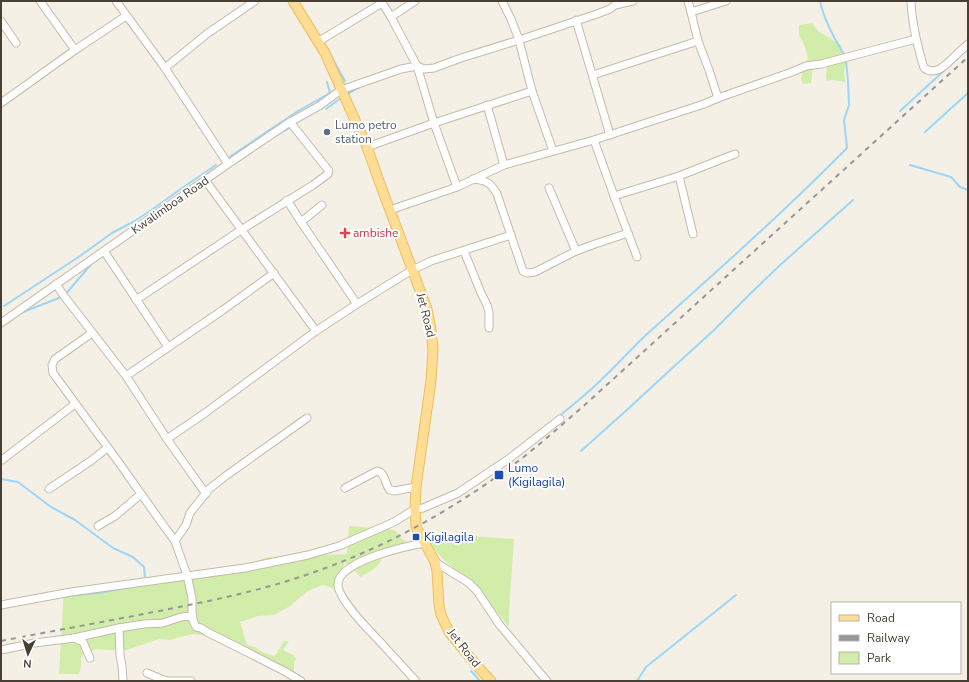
<svg xmlns="http://www.w3.org/2000/svg" width="969" height="682" font-family="'Nunito Sans',sans-serif">
  <rect width="100%" height="100%" fill="#f5f0e6"/>
  <g fill="#d2edaa">
    <polygon points="812,23 818,31 841,45 847,63 844,71 845,82 832,80 827,81 826,77 827,65 813,66 811,83 803,84 801,79 804,65 808,58 805,47 799,35 799,25"/>
    <path d="M349,526L388,529L396,531L401,538L408,543L407,548L394,555L382,556C381,567 370,571 361,577L355,571L345,577L346,557L338,588L335,590L330,587L323,585L308,591L290,606L274,615L258,616L240,622L247,645L255,647L262,652L275,656L284,641H289L283,650L293,655L296,658L294,662V673L264,657L209,636L192,634L170,640L159,639L124,651L95,649L81,656V667L79,674H59L64,589L230,567L254,562L268,557L347,554Z"/>
    <polygon points="426,533 514,539 509,612 509,627 491,605 462,575 443,559 434,549"/>
  </g>
  <g fill="none" stroke-linecap="round" stroke-linejoin="round">
    <g stroke="#9cd6f8" stroke-width="2">
      <path d="M820,1C824,20 835,40 845,56"/>
      <polyline points="330,54 345,81"/>
      <polyline points="347,94 360,87"/>
      <polyline points="326,109 341,98"/>
      <polyline points="900,111 958,58"/>
      <polyline points="925,132 968,93"/>
      <polyline points="274,137 291,127"/>
      <polyline points="228,158 298,111 330,93 327,82"/>
      <polyline points="910,165 951,177 960,187 968,190"/>
      <polyline points="4,306 80,256 112,233 133,222 153,209 182,188 216,165"/>
      <polyline points="18,314 64,296 93,262"/>
      <path d="M558,417C573,405 588,393 602,379C617,365 631,349 647,334C715,273 783,213 847,148L844,120L849,105L848,81L846,60"/>
      <polyline points="581,451 629,408 668,372 713,331 750,294 778,267 853,200"/>
      <polyline points="1,479 18,482 51,507 75,520 113,548 133,557 144,567 145,579"/>
      <polyline points="67,596 98,593 136,586"/>
      <polyline points="471,671 480,681"/>
      <polyline points="637,681 646,667 736,595"/>
    </g>
    <defs>
      <g id="minor">
        <polyline points="40,1 75,50"/>
        <polyline points="116,1 165,68 228,164"/>
        <polyline points="381,1 391,17 417,66 434,123 457,187"/>
        <polyline points="502,1 511,19 519,40 532,91 553,151"/>
        <polyline points="688,1 691,12 698,41 709,70 718,98"/>
        <path d="M911,1C912,25 917,45 924,68C937,77 947,63 956,55C960,51 964,48 968,44"/>
        <polyline points="691,12 726,1"/>
        <polyline points="391,17 415,1"/>
        <polyline points="576,20 610,135"/>
        <polyline points="1,21 16,43"/>
        <polyline points="319,44 321,40 382,3"/>
        <polyline points="165,68 208,33 255,1"/>
        <polyline points="593,75 698,41"/>
        <polyline points="1,103 75,50 126,16"/>
        <polyline points="487,105 504,165"/>
        <polyline points="594,140 614,196 637,257"/>
        <polyline points="367,147 434,123 532,91"/>
        <polyline points="679,176 693,234"/>
        <path d="M473,179C486,180 491,183 497,194L523,271L527,273L535,272L576,251L595,244L628,233"/>
        <polyline points="205,180 316,331"/>
        <polyline points="549,188 576,251"/>
        <polyline points="614,196 679,176 735,154"/>
        <polyline points="287,200 301,222 357,304"/>
        <polyline points="390,210 457,187 504,165 594,140 704,104 718,98 792,72 806,66 821,64 916,39"/>
        <polyline points="301,222 322,205"/>
        <polyline points="104,251 168,347"/>
        <polyline points="464,251 481,293 487,305 489,312 489,328"/>
        <polyline points="56,284 64,296 126,376 167,439 206,494"/>
        <polyline points="136,300 241,230 313,185 328,174 329,171 290,122"/>
        <polyline points="1,323 228,164 290,122 319,106 341,90 401,69 417,66 424,69 434,68 461,58 519,40 597,14 610,9 615,5 633,1"/>
        <polyline points="92,333 55,359 52,365 53,373 120,464 161,522 175,541 187,575 192,598 192,618 196,627 201,628 207,632 247,652 284,671 301,681"/>
        <polyline points="126,376 223,310 274,273"/>
        <polyline points="167,439 205,413 316,331 357,304 412,270 431,261 511,235"/>
        <polyline points="2,460 75,404"/>
        <path d="M345,488L377,471L380,472C386,476 385,485 390,490L394,491L416,487"/>
        <polyline points="49,489 92,460 107,448"/>
        <polyline points="98,526 115,516 141,494"/>
        <polyline points="175,541 186,525 190,513 209,489 227,475 307,418"/>
        <polyline points="435,562 469,583 477,591 499,624 540,673 547,681"/>
        <polyline points="1,605 71,592 245,568 308,555 339,546 394,522 415,509 423,508 458,493 510,458 560,419"/>
        <polyline points="119,628 120,655 122,666 123,681"/>
        <polyline points="74,638 83,642 90,658"/>
        <polyline points="1,650 35,643 74,638 119,628 144,624 163,623 181,617 193,616"/>
        <polyline points="147,673 161,679 168,681 191,681"/>
        <path d="M416,681C405,669 394,657 383,645C372,633 339,601 338,585C337,561 407,546 425,543"/>
      </g>
      <polyline id="major" points="293,1 325,53 367,147 379,181 427,309 431,329 433,349 431,381 416,487 415,509 416,527 435,562 437,571 439,605 441,615 449,632 477,666 491,681"/>
    </defs>
    <use href="#minor" stroke="#c4baab" stroke-width="9"/>
    <use href="#major" stroke="#f0bd59" stroke-width="11"/>
    <use href="#minor" stroke="#fff" stroke-width="7"/>
    <use href="#major" stroke="#ffdd95" stroke-width="9"/>
    <path stroke="#969696" stroke-width="2" stroke-dasharray="5 5" stroke-linecap="butt" d="M1,641C52,631 103,622 154,612C210,601 266,590 320,570C393,544 460,505 521,459C544,441 566,421 588,402L968,57"/>
  </g>
  <circle fill="#5c6f8a" stroke="#fff" stroke-width="1.5" cx="327" cy="132" r="4"/>
  <path fill="#e0444e" stroke="#fff" stroke-width="1.5" d="M343 227h4v4h4v4h-4v4h-4v-4h-4v-4h4z"/>
  <g fill="#1a4fb4" stroke="#fff" stroke-width="1.5">
    <rect x="494" y="470" width="10" height="10" rx="2"/>
    <rect x="412" y="533" width="8" height="8" rx="2"/>
  </g>
  <g text-anchor="middle" stroke-width="4" stroke-linejoin="round" paint-order="stroke">
    <g font-size="12" fill="#4e5e75" stroke="#fff" text-anchor="start">
      <text x="335" y="129">Lumo petro<tspan x="335" dy="14">station</tspan></text>
    </g>
    <g font-size="12" fill="#484034" stroke="#fff">
      <text transform="translate(170 205) rotate(-35)" y="4">Kwalimboa Road</text>
      <text transform="translate(426 315) rotate(76)" y="4">Jet Road</text>
      <text transform="translate(464 648) rotate(52)" y="4">Jet Road</text>
    </g>
    <g font-size="12" fill="#be3a42" stroke="#fff" text-anchor="start">
      <text x="353" y="237">ambishe</text>
    </g>
    <g font-size="12" fill="#164399" stroke="#fff" text-anchor="start">
      <text x="508" y="472">Lumo<tspan x="508" dy="14">(Kigilagila)</tspan></text>
      <text x="424" y="541">Kigilagila</text>
    </g>
  </g>
  <rect width="969" height="682" fill="none" stroke="#484034" stroke-width="4"/>
  <rect x="831" y="602" width="130" height="72" fill="#ffffff" stroke="#b6b3ae"/>
  <rect x="839" y="615" width="20" height="6" fill="#ffdd95" stroke="#b6b3ae"/>
  <text x="867" y="622" font-size="12" fill="#484034">Road</text>
  <rect x="839" y="635" width="20" height="6" fill="#969696" stroke="#b6b3ae"/>
  <text x="867" y="642" font-size="12" fill="#484034">Railway</text>
  <rect x="839" y="652" width="20" height="12" fill="#d2edaa" stroke="#b6b3ae"/>
  <text x="867" y="662" font-size="12" fill="#484034">Park</text>
  <g transform="translate(28 654) rotate(184)" stroke="#ffffff" stroke-width="3" paint-order="stroke">
  <path d="M0-3L7 15L0 10L-7 15Z" fill="#484034"/>
  <text y="-6" font-size="11" font-weight="bold" text-anchor="middle" fill="#484034">N</text>
  </g>
</svg>
